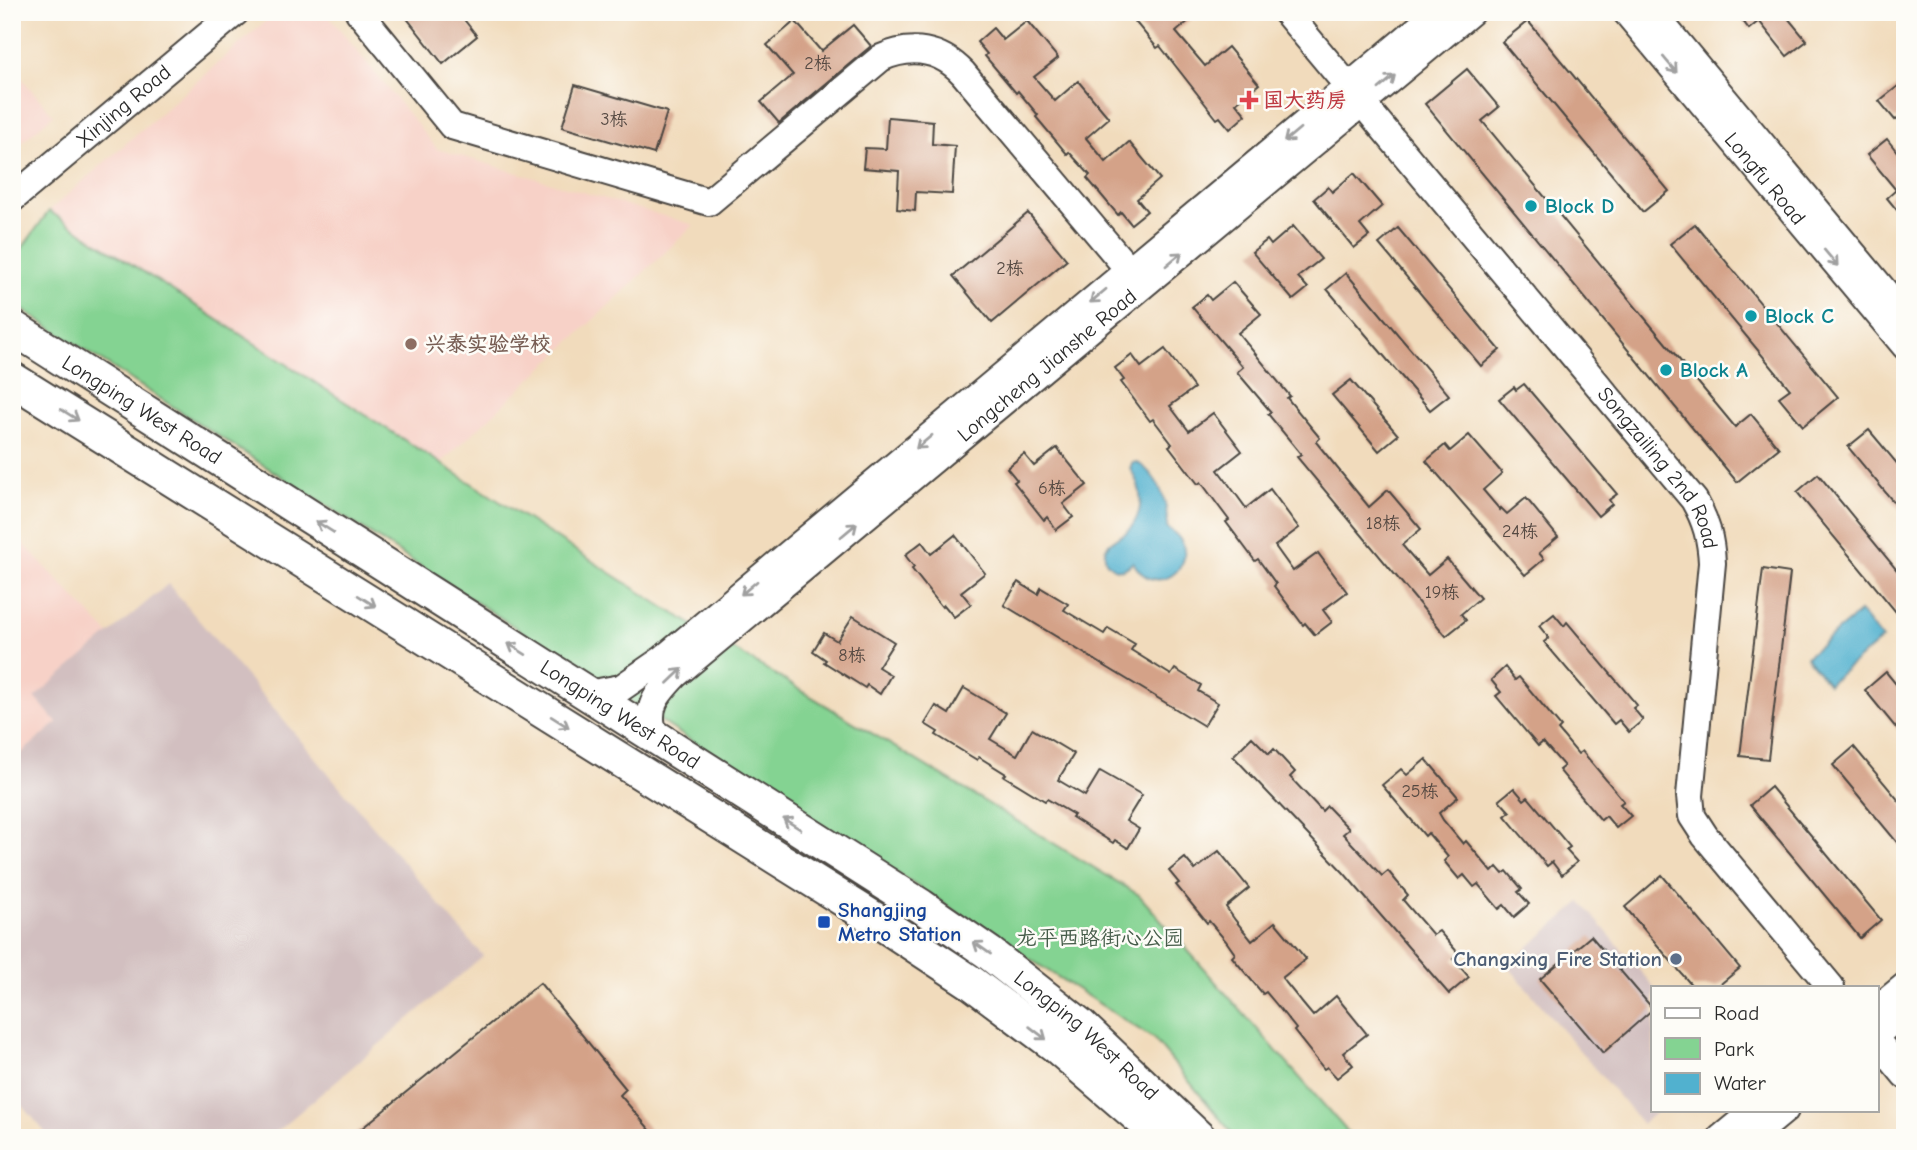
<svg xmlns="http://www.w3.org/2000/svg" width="1917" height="1150" font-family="'Comic Neue','LXGW WenKai TC',sans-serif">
  <rect width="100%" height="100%" fill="#fdfcf7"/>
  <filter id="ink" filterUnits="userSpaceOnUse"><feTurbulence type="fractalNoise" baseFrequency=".0143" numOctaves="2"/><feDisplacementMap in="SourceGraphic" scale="14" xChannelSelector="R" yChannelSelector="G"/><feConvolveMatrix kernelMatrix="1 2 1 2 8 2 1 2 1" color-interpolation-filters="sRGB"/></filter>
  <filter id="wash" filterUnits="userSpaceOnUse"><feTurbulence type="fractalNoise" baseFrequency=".00686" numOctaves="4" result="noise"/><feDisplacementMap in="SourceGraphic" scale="28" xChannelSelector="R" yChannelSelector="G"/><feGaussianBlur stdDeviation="1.57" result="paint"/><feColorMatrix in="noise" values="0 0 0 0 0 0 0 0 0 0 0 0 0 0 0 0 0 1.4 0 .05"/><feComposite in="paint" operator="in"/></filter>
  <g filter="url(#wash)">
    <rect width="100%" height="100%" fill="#f1dbbc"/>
    <g fill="#f7d1c7">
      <polygon points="276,12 328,15 437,149 694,225 440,464 49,211"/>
      <polygon points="12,67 53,115 12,151"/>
      <polygon points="12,536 21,541 109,634 36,697 57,723 12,761"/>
    </g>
    <g fill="#d2bfc0">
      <polygon points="168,584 483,956 269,1138 50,1138 12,1093 12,761 57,723 35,697"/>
      <polygon points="1581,902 1654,987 1653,1110 1659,1110 1642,1124 1507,965"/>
    </g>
    <polygon fill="#84d392" stroke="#587f5e" stroke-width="2" points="49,211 665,608 1139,895 1353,1138 1236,1138 1154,1039 12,303 12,262"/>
    <g fill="#51b1cf" stroke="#3e6e7d" stroke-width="2">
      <path d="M1137,462C1160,477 1168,502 1167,528C1212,554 1158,607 1133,562C1124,572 1114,572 1106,561C1104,555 1104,550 1108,545C1113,539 1121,537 1127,532C1145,514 1144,489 1130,469L1132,463Z"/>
      <polygon points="1860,612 1882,639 1828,684 1806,657"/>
    </g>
    <g id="blocks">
      <g fill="#d4a288">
        <polygon points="402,12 458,12 477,36 443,64"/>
        <polygon points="1127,12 1199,12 1176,32 1205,66 1228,47 1259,84 1236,103 1246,115 1230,129 1220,117 1217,119 1160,46 1157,48"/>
        <polygon points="1736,12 1783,12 1807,41 1787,56 1759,21 1749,29"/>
        <polygon points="795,21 821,51 853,25 871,46 779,123 761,102 793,75 767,45"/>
        <polygon points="1027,21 1058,58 1034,77 1055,101 1078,81 1109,118 1086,138 1106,162 1129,142 1160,179 1137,199 1147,211 1131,224 1121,212 1118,215 1087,178 1090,175 1069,152 1067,154 1036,117 1038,115 1018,91 1016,93 985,56 987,54 977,42 993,28 1003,40"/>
        <polygon points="1528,21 1669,191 1643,212 1502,42"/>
        <polygon points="1467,69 1499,107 1482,121 1634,305 1735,427 1751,414 1779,448 1737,482 1425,104"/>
        <polygon points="575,85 667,112 654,154 562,127"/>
        <polygon points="1898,86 1905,94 1905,112 1895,120 1879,101"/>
        <polygon points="888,117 933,121 932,144 955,146 952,194 916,192 915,211 897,209 899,171 863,168 865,148 886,149"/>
        <polygon points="1887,139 1905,162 1905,220 1887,198 1896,190 1867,155"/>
        <polygon points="1354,173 1382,206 1360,225 1369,236 1354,248 1314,199 1328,187 1332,192"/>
        <polygon points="1028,213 1067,260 992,323 953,276"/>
        <polygon points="1695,224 1838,397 1803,426 1779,397 1790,389 1670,244"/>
        <polygon points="1293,226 1321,259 1298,277 1308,288 1293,300 1252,252 1267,240 1271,245"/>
        <polygon points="1398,228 1500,350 1481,366 1379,244"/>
        <polygon points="1346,273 1449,395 1430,410 1327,289"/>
        <polygon points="1233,282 1261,314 1238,333 1290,396 1287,398 1320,438 1316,442 1369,507 1388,490 1421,529 1402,545 1428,575 1447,559 1480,598 1461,614 1466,620 1446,636 1297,457 1301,454 1268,414 1271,412 1237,372 1243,367 1192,307 1207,295 1211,300"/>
        <polygon points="1165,349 1194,388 1170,406 1189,431 1213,413 1242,451 1218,470 1227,482 1246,508 1270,489 1299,528 1275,546 1293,571 1318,553 1347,592 1323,610 1332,622 1315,635 1305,623 1303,625 1274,586 1276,584 1258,559 1255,561 1226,522 1229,520 1220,508 1201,482 1198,484 1169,446 1172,444 1153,419 1150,421 1121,382 1124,380 1115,368 1132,355 1141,367"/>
        <polygon points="1351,380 1398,435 1379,451 1332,395"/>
        <polygon points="1524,384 1617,494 1609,500 1612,504 1598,516 1499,399 1514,387 1516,390"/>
        <polygon points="1869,430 1905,473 1905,516 1848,447"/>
        <polygon points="1469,435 1502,473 1483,490 1500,510 1501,508 1507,514 1526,498 1558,537 1539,553 1544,559 1525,575 1426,461 1445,445 1450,451"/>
        <polygon points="1057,448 1087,485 1063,504 1073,517 1056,530 1047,517 1044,520 1014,482 1017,480 1007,468 1024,454 1034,466"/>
        <polygon points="1818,474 1905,580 1905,623 1797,492"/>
        <polygon points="955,535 985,573 961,592 971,604 954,617 944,605 942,607 912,569 914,567 905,555 922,542 931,554"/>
        <polygon points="1763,569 1790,573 1768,759 1740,756"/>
        <polygon points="1018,582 1038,594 1041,588 1068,604 1064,610 1104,634 1108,628 1135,644 1131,650 1171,675 1175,669 1201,685 1198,691 1218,703 1204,726 1004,605"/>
        <polygon points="1554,614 1564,626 1567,622 1637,705 1633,708 1643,720 1629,732 1619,720 1614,724 1544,642 1549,638 1539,626"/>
        <polygon points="853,616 894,642 878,667 891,675 880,694 867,685 865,688 824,662 826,660 813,651 824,633 837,641"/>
        <polygon points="1505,667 1515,680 1519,677 1561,727 1558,730 1578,754 1582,751 1624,801 1620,804 1631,816 1616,828 1606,816 1601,820 1559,770 1564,766 1543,742 1538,746 1496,696 1501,692 1491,680"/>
        <polygon points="1886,672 1905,695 1905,739 1865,690"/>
        <polygon points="964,688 1006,713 990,739 1017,755 1032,729 1074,754 1058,780 1085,796 1100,771 1142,795 1126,821 1139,829 1128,848 1115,840 1113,843 1072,817 1074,815 1047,799 1045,801 1004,776 1006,774 979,757 977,760 936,735 938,732 925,724 936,706 949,714"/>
        <polygon points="1252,737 1269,754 1274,749 1295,772 1290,777 1322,811 1327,806 1349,829 1343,834 1382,876 1388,871 1408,895 1403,900 1433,935 1439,931 1459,954 1453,959 1469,977 1449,994 1344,873 1233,756"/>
        <polygon points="1854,747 1905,808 1905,852 1833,765"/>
        <polygon points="1426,759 1458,797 1439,813 1443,820 1463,844 1466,841 1492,872 1497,867 1503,874 1507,871 1522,889 1518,892 1529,904 1514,917 1504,905 1499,909 1478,884 1474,887 1464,875 1459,879 1444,861 1448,857 1428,833 1425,836 1382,785 1401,769 1407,775"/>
        <polygon points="1771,787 1881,920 1860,938 1750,805"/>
        <polygon points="1514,788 1524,800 1528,797 1570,847 1566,850 1577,862 1562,875 1552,862 1547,866 1505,816 1510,812 1499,800"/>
        <polygon points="1219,851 1249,888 1226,907 1235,920 1252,941 1275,922 1306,959 1282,978 1303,1004 1313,1016 1336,996 1367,1034 1343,1053 1353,1065 1337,1078 1327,1067 1324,1069 1294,1031 1296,1029 1276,1004 1266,992 1263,994 1232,957 1235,954 1226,941 1209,921 1207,923 1176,885 1179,883 1169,871 1185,858 1195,870"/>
        <polygon points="1662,875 1740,968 1717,987 1693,987 1625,907"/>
        <polygon points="1591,936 1653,1009 1603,1053 1540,979"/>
        <polygon points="540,983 626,1089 620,1095 657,1138 350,1138"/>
      </g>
    </g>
  </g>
  <g filter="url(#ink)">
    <use href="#blocks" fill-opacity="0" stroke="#494541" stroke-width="2"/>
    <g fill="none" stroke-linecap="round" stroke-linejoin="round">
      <defs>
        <g id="minor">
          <path d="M359,12L452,126L709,202L881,58C912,44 940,49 963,73L1139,282"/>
          <path id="s1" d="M1286,12L1694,500C1706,521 1711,539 1712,563L1690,796L1692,816L1705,836L1831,987"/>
          <path id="s2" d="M1626,12L1905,346"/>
          <polyline points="1652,12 1905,316"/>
          <path id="s3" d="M12,199L236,12"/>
          <polyline points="588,694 621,688 663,659 1438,12"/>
          <path id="s4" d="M654,736C645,707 656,695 675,675L1471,12"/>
          <polyline points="1877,1009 1905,986"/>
          <polyline points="1877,1034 1905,1011"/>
          <polyline points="1877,1041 1905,1075"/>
          <polyline points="1721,1138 1755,1110"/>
          <polyline points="1751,1138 1785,1110"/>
        </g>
        <g id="major">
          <path id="s5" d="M12,327L921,906L989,953L1079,1024L1199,1138"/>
          <polyline points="12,379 881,923 972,983 1056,1046 1163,1138"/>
        </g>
      </defs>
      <use href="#minor" stroke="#494541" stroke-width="30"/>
      <use href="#major" stroke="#494541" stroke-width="37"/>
      <use href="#minor" stroke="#fff" stroke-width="26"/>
      <use href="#major" stroke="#fff" stroke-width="33"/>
    </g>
    <defs><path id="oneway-shaft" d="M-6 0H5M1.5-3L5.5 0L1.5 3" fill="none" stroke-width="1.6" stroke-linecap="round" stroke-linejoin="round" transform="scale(1.75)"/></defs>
    <g stroke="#a0a0a0">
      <use href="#oneway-shaft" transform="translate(1670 65) rotate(50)"/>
      <use href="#oneway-shaft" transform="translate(1387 82) rotate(-40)"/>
      <use href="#oneway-shaft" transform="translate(1292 135) rotate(140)"/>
      <use href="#oneway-shaft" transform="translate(1831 258) rotate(50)"/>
      <use href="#oneway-shaft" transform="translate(1174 259) rotate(-40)"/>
      <use href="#oneway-shaft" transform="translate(1098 296) rotate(140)"/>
      <use href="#oneway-shaft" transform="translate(70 415) rotate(32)"/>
      <use href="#oneway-shaft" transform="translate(924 442) rotate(140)"/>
      <use href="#oneway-shaft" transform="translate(325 527) rotate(-148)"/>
      <use href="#oneway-shaft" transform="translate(849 530) rotate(-40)"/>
      <use href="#oneway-shaft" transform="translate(749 588) rotate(140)"/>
      <use href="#oneway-shaft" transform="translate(367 601) rotate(32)"/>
      <use href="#oneway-shaft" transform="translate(517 649) rotate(-148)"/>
      <use href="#oneway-shaft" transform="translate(675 676) rotate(-44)"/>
      <use href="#oneway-shaft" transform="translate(560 722) rotate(32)"/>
      <use href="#oneway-shaft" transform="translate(792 824) rotate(-148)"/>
      <use href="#oneway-shaft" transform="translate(982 948) rotate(-145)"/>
      <use href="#oneway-shaft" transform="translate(1038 1033) rotate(37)"/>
    </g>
  </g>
  <path fill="#e0444e" stroke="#fdfcf7" stroke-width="2.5" d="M1245.5 89.5h7v7h7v7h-7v7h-7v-7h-7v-7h7z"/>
  <g fill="#0f9aa8" stroke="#fdfcf7" stroke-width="2.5">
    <circle cx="1531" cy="206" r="7"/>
    <circle cx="1751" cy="316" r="7"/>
    <circle cx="1666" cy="370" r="7"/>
  </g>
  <circle fill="#8d6e63" stroke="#fdfcf7" stroke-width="2.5" cx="411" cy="344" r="7"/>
  <rect fill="#1a4fb4" stroke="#fdfcf7" stroke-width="2.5" x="817" y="915" width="14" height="14" rx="3.5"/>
  <circle fill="#5c6f8a" stroke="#fdfcf7" stroke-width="2.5" cx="1676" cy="959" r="7"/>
  <g text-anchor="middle" stroke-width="5" stroke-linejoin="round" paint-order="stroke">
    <g font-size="18" fill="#554942">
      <text x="818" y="69">2栋</text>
      <text x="614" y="125">3栋</text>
      <text x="1010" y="274">2栋</text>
      <text x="1052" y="494">6栋</text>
      <text x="1383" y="529">18栋</text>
      <text x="1520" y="537">24栋</text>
      <text x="1442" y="598">19栋</text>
      <text x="852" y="661">8栋</text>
      <text x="1420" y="797">25栋</text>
    </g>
    <g font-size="21" font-weight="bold" fill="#be3a42" stroke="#fdfcf7" text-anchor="start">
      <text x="1263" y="107">国大药房</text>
    </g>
    <g font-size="21" fill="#2b2b2b" stroke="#fdfcf7">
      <text dy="7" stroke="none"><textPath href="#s3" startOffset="145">Xinjing Road</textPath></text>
      <text dy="7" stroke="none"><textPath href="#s2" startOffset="217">Longfu Road</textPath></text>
      <text dy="7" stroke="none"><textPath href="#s4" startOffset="553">Longcheng Jianshe Road</textPath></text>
      <text dy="7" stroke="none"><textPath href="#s5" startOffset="154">Longping West Road</textPath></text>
      <text dy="7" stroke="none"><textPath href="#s1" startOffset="590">Songzailing 2nd Road</textPath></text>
      <text dy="7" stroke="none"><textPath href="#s5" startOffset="721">Longping West Road</textPath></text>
      <text dy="7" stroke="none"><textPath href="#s5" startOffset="1288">Longping West Road</textPath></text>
    </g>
    <g font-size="21" font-weight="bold" fill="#0d838f" stroke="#fdfcf7" text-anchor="start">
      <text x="1545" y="213">Block D</text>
      <text x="1765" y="323">Block C</text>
      <text x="1680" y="377">Block A</text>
    </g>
    <g font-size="21" font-weight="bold" fill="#785e54" stroke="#fdfcf7" text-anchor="start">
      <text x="425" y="351">兴泰实验学校</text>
    </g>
    <g font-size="21" font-weight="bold" fill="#164399" stroke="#fdfcf7" text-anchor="start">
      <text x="838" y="917">Shangjing<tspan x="838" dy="24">Metro Station</tspan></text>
    </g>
    <g font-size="21" fill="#465d4a" stroke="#fdfcf7">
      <text x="1100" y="945">龙平西路街心公园</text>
    </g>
    <g font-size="21" font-weight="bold" fill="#4e5e75" stroke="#fdfcf7" text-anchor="end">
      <text x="1662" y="966">Changxing Fire Station</text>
    </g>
  </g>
  <rect width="1917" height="1150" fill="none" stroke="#fdfcf7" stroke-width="42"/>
  <rect x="1651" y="986" width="228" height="126" fill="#fdfcf7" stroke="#a9a8a5" stroke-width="2"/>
  <rect x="1665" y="1008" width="35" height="10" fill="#ffffff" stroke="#a9a8a5" stroke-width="2"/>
  <text x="1714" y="1020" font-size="21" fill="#2b2b2b">Road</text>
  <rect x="1665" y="1038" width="35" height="21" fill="#84d392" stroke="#a9a8a5" stroke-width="2"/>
  <text x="1714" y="1056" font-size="21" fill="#2b2b2b">Park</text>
  <rect x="1665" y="1073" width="35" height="21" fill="#51b1cf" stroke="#a9a8a5" stroke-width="2"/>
  <text x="1714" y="1090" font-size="21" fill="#2b2b2b">Water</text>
</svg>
